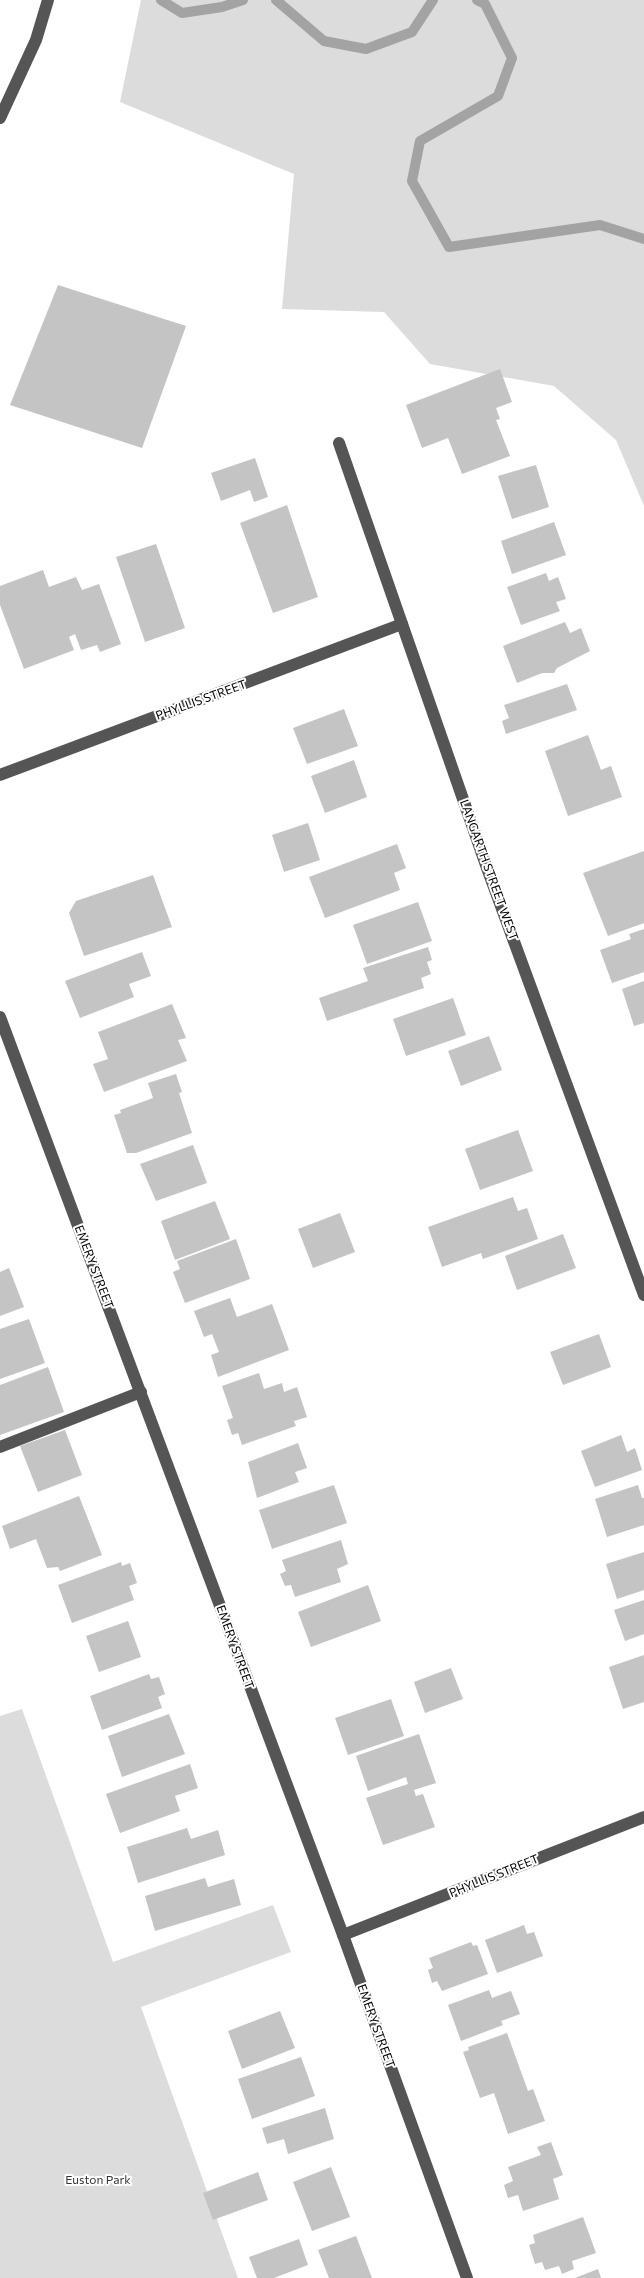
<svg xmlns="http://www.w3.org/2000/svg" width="644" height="2278" font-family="Commissioner,sans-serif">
  <rect width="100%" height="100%" fill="#fff"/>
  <g fill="#dcdcdc">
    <polygon points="141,0 644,0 644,506 616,440 554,386 430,364 384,312 282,309 294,174 120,102"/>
    <polygon points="22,1709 113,1962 273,1905 291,1952 141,2007 238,2278 0,2278 0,1716"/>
  </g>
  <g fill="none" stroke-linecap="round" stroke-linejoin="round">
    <g stroke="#a3a3a3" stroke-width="10">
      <polyline points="161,0 182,13 222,7 243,0"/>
      <polyline points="276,0 324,41 366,49 412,32 433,0"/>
      <polyline points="477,0 485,4 512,58 498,96 420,141 412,181 449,247 600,225 644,239"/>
    </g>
  </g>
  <g fill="#c4c4c4">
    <polygon points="58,285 186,326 142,448 10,405"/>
    <polygon points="500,369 512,402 496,408 500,419 496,420 510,456 462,474 448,438 422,448 406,405"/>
    <polygon points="255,458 268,497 254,502 250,490 221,501 211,473"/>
    <polygon points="536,465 549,507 512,519 498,476"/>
    <polygon points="287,505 318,597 273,613 240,523"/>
    <polygon points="554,522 566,555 512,574 501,541"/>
    <polygon points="156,544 185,628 145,642 116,557"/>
    <polygon points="43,570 49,587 76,577 82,590 99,584 121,644 100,652 97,645 81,650 75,634 69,637 74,650 24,669 0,605 0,586"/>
    <polygon points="546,573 549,581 558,577 566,599 556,602 560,611 521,625 507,587"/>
    <polygon points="565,622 570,633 581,628 590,651 557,668 554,673 542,673 517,683 503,646"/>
    <polygon points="567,684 577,710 506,734 502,721 509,718 504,705"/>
    <polygon points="344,709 358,746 307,764 293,728"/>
    <polygon points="588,735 601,770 611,766 622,797 568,816 545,751"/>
    <polygon points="354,760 367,797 325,813 311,776"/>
    <polygon points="308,823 320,860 284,872 272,835"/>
    <polygon points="397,844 406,868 394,873 400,890 325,918 309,877"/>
    <polygon points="644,851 644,923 608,936 583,873"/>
    <polygon points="153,875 172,927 84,956 69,913 76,901"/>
    <polygon points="418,902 432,941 367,964 353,925"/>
    <polygon points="644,929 644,972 612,983 600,950 631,939 629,934"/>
    <polygon points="428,947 432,960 427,962 431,974 421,978 424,988 327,1021 319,998 368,981 363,968"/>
    <polygon points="142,952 151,976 129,984 134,997 80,1018 65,981"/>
    <polygon points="644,981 644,1023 634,1026 622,989"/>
    <polygon points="453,998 466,1035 406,1056 393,1019"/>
    <polygon points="172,1004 186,1038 178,1040 187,1061 104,1092 93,1064 108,1059 98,1032"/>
    <polygon points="489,1036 502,1070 461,1086 448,1051"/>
    <polygon points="176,1074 182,1092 179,1093 192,1133 136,1153 127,1153 114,1115 121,1113 120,1110 153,1098 148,1083"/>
    <polygon points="518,1130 533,1171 480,1190 465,1149"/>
    <polygon points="193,1145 207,1183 156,1201 140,1164"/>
    <polygon points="513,1197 518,1211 527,1208 538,1239 483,1259 481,1253 442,1267 428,1227"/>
    <polygon points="215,1201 230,1239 175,1260 161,1221"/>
    <polygon points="340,1213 355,1252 313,1268 298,1229"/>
    <polygon points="563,1234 576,1268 517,1290 505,1256"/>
    <polygon points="236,1239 250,1279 185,1303 173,1272 180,1269 177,1261"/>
    <polygon points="9,1268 24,1307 0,1316 0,1272"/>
    <polygon points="230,1298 237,1317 272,1304 289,1350 218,1377 211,1355 219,1352 212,1334 204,1337 194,1311"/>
    <polygon points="29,1319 45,1363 0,1379 0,1329"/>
    <polygon points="599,1334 611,1367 563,1385 550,1352"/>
    <polygon points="48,1367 64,1412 0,1435 0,1385"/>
    <polygon points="259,1373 264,1389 282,1383 284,1392 297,1387 307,1417 294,1421 296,1426 242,1445 238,1433 232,1435 227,1420 233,1418 222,1386"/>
    <polygon points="65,1430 82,1475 38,1492 20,1446"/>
    <polygon points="621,1435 627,1452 635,1448 642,1470 595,1487 581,1451"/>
    <polygon points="298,1443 307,1468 295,1472 299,1482 257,1498 248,1462"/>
    <polygon points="334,1485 347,1523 272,1549 259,1510"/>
    <polygon points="638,1485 642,1498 644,1498 644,1525 607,1537 595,1499"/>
    <polygon points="79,1496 102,1555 60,1571 58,1567 47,1568 36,1539 10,1549 2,1526"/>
    <polygon points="341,1540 348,1564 337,1569 341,1582 295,1597 291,1585 285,1586 280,1574 286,1571 282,1560"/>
    <polygon points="644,1552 644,1590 617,1599 606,1564"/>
    <polygon points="121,1562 122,1566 130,1563 137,1583 129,1586 134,1600 72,1623 58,1585"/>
    <polygon points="368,1585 381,1621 311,1647 298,1612"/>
    <polygon points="644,1600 644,1634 625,1641 614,1610"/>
    <polygon points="128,1621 141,1657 99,1672 86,1636"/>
    <polygon points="644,1655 644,1702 623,1709 609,1667"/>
    <polygon points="451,1668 463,1699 425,1713 414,1682"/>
    <polygon points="149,1674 151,1679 159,1677 165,1694 158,1697 162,1708 102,1730 90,1696"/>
    <polygon points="391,1699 404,1736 348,1755 335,1718"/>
    <polygon points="169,1714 185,1754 122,1777 108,1736"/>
    <polygon points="419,1734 436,1783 414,1790 416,1796 423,1794 435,1827 383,1845 366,1798 408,1784 406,1777 368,1791 356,1756"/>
    <polygon points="190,1764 198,1788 175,1796 180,1811 120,1833 106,1794"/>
    <polygon points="187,1828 191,1839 218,1830 225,1855 138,1883 127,1847"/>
    <polygon points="205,1878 208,1887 234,1879 241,1905 155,1931 145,1896"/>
    <polygon points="524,1925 527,1934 534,1932 543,1956 497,1973 485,1940"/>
    <polygon points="471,1942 473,1946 477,1945 488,1974 442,1991 437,1981 432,1983 428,1970 433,1968 429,1958"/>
    <polygon points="489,1990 492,1998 511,1991 520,2014 501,2021 503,2025 461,2041 448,2005"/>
    <polygon points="280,2011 295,2048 242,2069 228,2031"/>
    <polygon points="507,2033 528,2091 533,2089 545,2121 508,2134 494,2093 480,2098 463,2052 469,2050 468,2047"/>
    <polygon points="301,2057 315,2096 252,2119 238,2079"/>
    <polygon points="325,2108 334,2139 288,2154 284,2139 267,2144 262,2128"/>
    <polygon points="551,2142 563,2175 553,2179 559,2199 523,2211 518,2195 508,2198 504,2185 513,2181 508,2167 541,2155 537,2147"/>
    <polygon points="331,2167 350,2217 312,2231 293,2182"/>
    <polygon points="258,2172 268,2200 213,2220 203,2193"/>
    <polygon points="583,2217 596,2253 572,2261 574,2269 562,2274 559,2266 545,2270 542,2262 535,2264 529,2245 535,2243 533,2235"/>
    <polygon points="356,2236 372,2278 329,2278 318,2250"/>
    <polygon points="299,2239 308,2265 274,2278 257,2278 249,2257"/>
    <polygon points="598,2269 601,2278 575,2278"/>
  </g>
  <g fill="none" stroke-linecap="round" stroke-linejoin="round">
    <g stroke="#555" stroke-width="12">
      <polyline points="0,118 36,40 48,0"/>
      <polyline points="339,443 487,868 644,1295"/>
      <polyline points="0,775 402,624"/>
      <polyline points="0,1017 343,1935 467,2278"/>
      <polyline points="0,1447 141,1392"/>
      <polyline points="343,1935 644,1817"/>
    </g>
  </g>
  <g text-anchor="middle" stroke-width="4" stroke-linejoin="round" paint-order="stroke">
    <g font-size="12" fill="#000" stroke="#fff">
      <text transform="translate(201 700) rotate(-20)" y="4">PHYLLIS STREET</text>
      <text transform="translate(489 870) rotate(70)" y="4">LANGARTH STREET WEST</text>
      <text transform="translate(94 1267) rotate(69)" y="4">EMERY STREET</text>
      <text transform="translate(235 1647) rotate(70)" y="4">EMERY STREET</text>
      <text transform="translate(494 1876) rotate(-22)" y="4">PHYLLIS STREET</text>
      <text transform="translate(376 2026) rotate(70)" y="4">EMERY STREET</text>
    </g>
    <g font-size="12" fill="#333" stroke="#fff">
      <text x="98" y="2184">Euston Park</text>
    </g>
  </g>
</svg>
